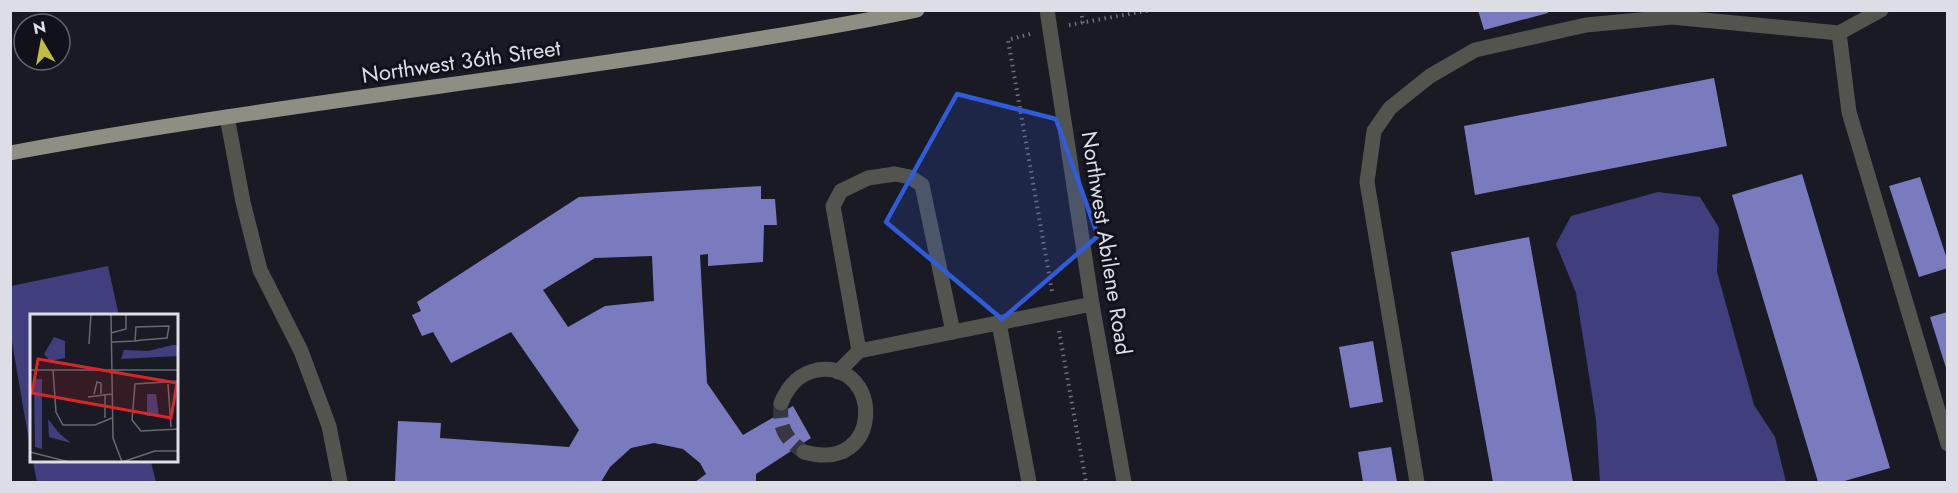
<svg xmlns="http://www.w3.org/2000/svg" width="1958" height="493" font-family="Jost,sans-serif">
  <rect width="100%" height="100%" fill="#191a24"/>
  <g fill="#403e7c">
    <polygon points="1658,192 1700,197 1719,228 1717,272 1754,405 1775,437 1786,482 1600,482 1596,420 1576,293 1556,244 1571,216"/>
    <polygon points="108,266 119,316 32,316 31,453 11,336 11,286"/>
    <polygon points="33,462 151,462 156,482 37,482"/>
  </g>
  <g fill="#7a7bbf" fill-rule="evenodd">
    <polygon points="1478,10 1547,10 1548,13 1484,30"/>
    <polygon points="1714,78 1727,146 1475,195 1464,126"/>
    <polygon points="1802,174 1890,468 1841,482 1818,482 1732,195"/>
    <polygon points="1920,177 1948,262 1948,268 1919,277 1889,186"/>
    <path d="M761,186V199H775L777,225H764L763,262L708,266V254L700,255L707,383L743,435L793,406L811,438L756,474V482H695L706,474L700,463L683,449L654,443L631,448L610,467L601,482H395L398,421L441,423L440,438L569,447L579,430L511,332L451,363L433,332L422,336L412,315L421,311L417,302L579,197ZM652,256L654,301L605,306L568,327L543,290L595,258Z"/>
    <polygon points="1529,237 1573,482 1493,482 1451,252"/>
    <polygon points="1948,312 1948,371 1947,371 1930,317"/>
    <polygon points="1373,341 1383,402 1350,408 1339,347"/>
    <polygon points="1391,447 1397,482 1363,482 1358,452"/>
  </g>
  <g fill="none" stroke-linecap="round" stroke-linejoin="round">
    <path stroke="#363741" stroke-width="15" stroke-dasharray="15 8" stroke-linecap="butt" d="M781,403C779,427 784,438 804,452"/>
    <g stroke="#71727b" stroke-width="4" stroke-dasharray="1.5 4.5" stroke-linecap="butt">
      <polyline points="1081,10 1083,23"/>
      <polyline points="1069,25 1151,10"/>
      <polyline points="1030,34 1008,40 1052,291"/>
      <polyline points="1059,331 1086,482"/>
    </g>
    <g stroke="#54544e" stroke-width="15">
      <polyline points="1047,10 1092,304 1124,482"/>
      <polyline points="1839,33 1849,112 1948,444"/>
      <polyline points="227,117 243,202 260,270 301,351 329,426 340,482"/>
      <polyline points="999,323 1029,482"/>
      <polyline points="859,351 833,206 841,191 868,178 895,174 910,177 922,185 953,332"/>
      <polyline points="838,372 859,351 1092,304"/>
      <path d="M781,403C788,386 798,374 817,370C883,359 885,475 804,452"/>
      <polyline points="1417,482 1367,182 1374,131 1390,108 1430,76 1475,50 1586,25 1672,17 1839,33 1881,10"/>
    </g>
    <path stroke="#8e8e82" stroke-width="15" d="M10,153C231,112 455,86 676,52C757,39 838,27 917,10"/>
  </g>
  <path fill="#305cd9" fill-opacity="0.2" stroke="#305cd9" stroke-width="4.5" stroke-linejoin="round" d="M957,94L1056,119L1098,236L1002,319L886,222Z"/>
  <g text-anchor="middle" stroke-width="6" stroke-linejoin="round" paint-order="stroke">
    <g font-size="22" fill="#dddee5" stroke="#10111a">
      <text transform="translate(461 61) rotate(-8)" y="8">Northwest 36th Street</text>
      <text transform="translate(1107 243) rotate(81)" y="8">Northwest Abilene Road</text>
    </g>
  </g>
  <g transform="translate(30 314)">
    <rect width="148" height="148" fill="#191a24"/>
    <path d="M24,23L35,27V44L20,47L14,40ZM143,31H148V42L91,45L94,36L118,37ZM4,65H12V135L5,133ZM117,80H126L129,102H117ZM18,105L29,119L41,129L19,123Z" fill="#403e7c"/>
    <path fill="none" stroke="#676871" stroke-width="1.5" d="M81,0L83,124L92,148M81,19L96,15V0M82,28H84L105,27L112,26L137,24L139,12L106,13L105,27M59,30L61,0M0,56H149M23,56L26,98L33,111H65L82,104M149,67L105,70L102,106L111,117L149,115M138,70L141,113M64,80L67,68L71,69V80M75,80V104M58,83L82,80M0,138L39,148M92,148L125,137H149"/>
    <path fill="#d62828" fill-opacity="0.15" stroke="#d62828" stroke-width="3" d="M8,45L147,69L141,104L2,79Z"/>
    <rect width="148" height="148" fill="none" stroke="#dddee5" stroke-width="3"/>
  </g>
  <rect width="1958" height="493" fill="none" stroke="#dddee5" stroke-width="24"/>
  <g transform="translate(42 42) rotate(350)"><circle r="28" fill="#10111a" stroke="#62636b" stroke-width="1.5"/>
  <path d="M0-4.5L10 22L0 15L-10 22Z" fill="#c2bd3f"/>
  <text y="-9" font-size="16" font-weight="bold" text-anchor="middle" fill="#dddee5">N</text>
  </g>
</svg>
